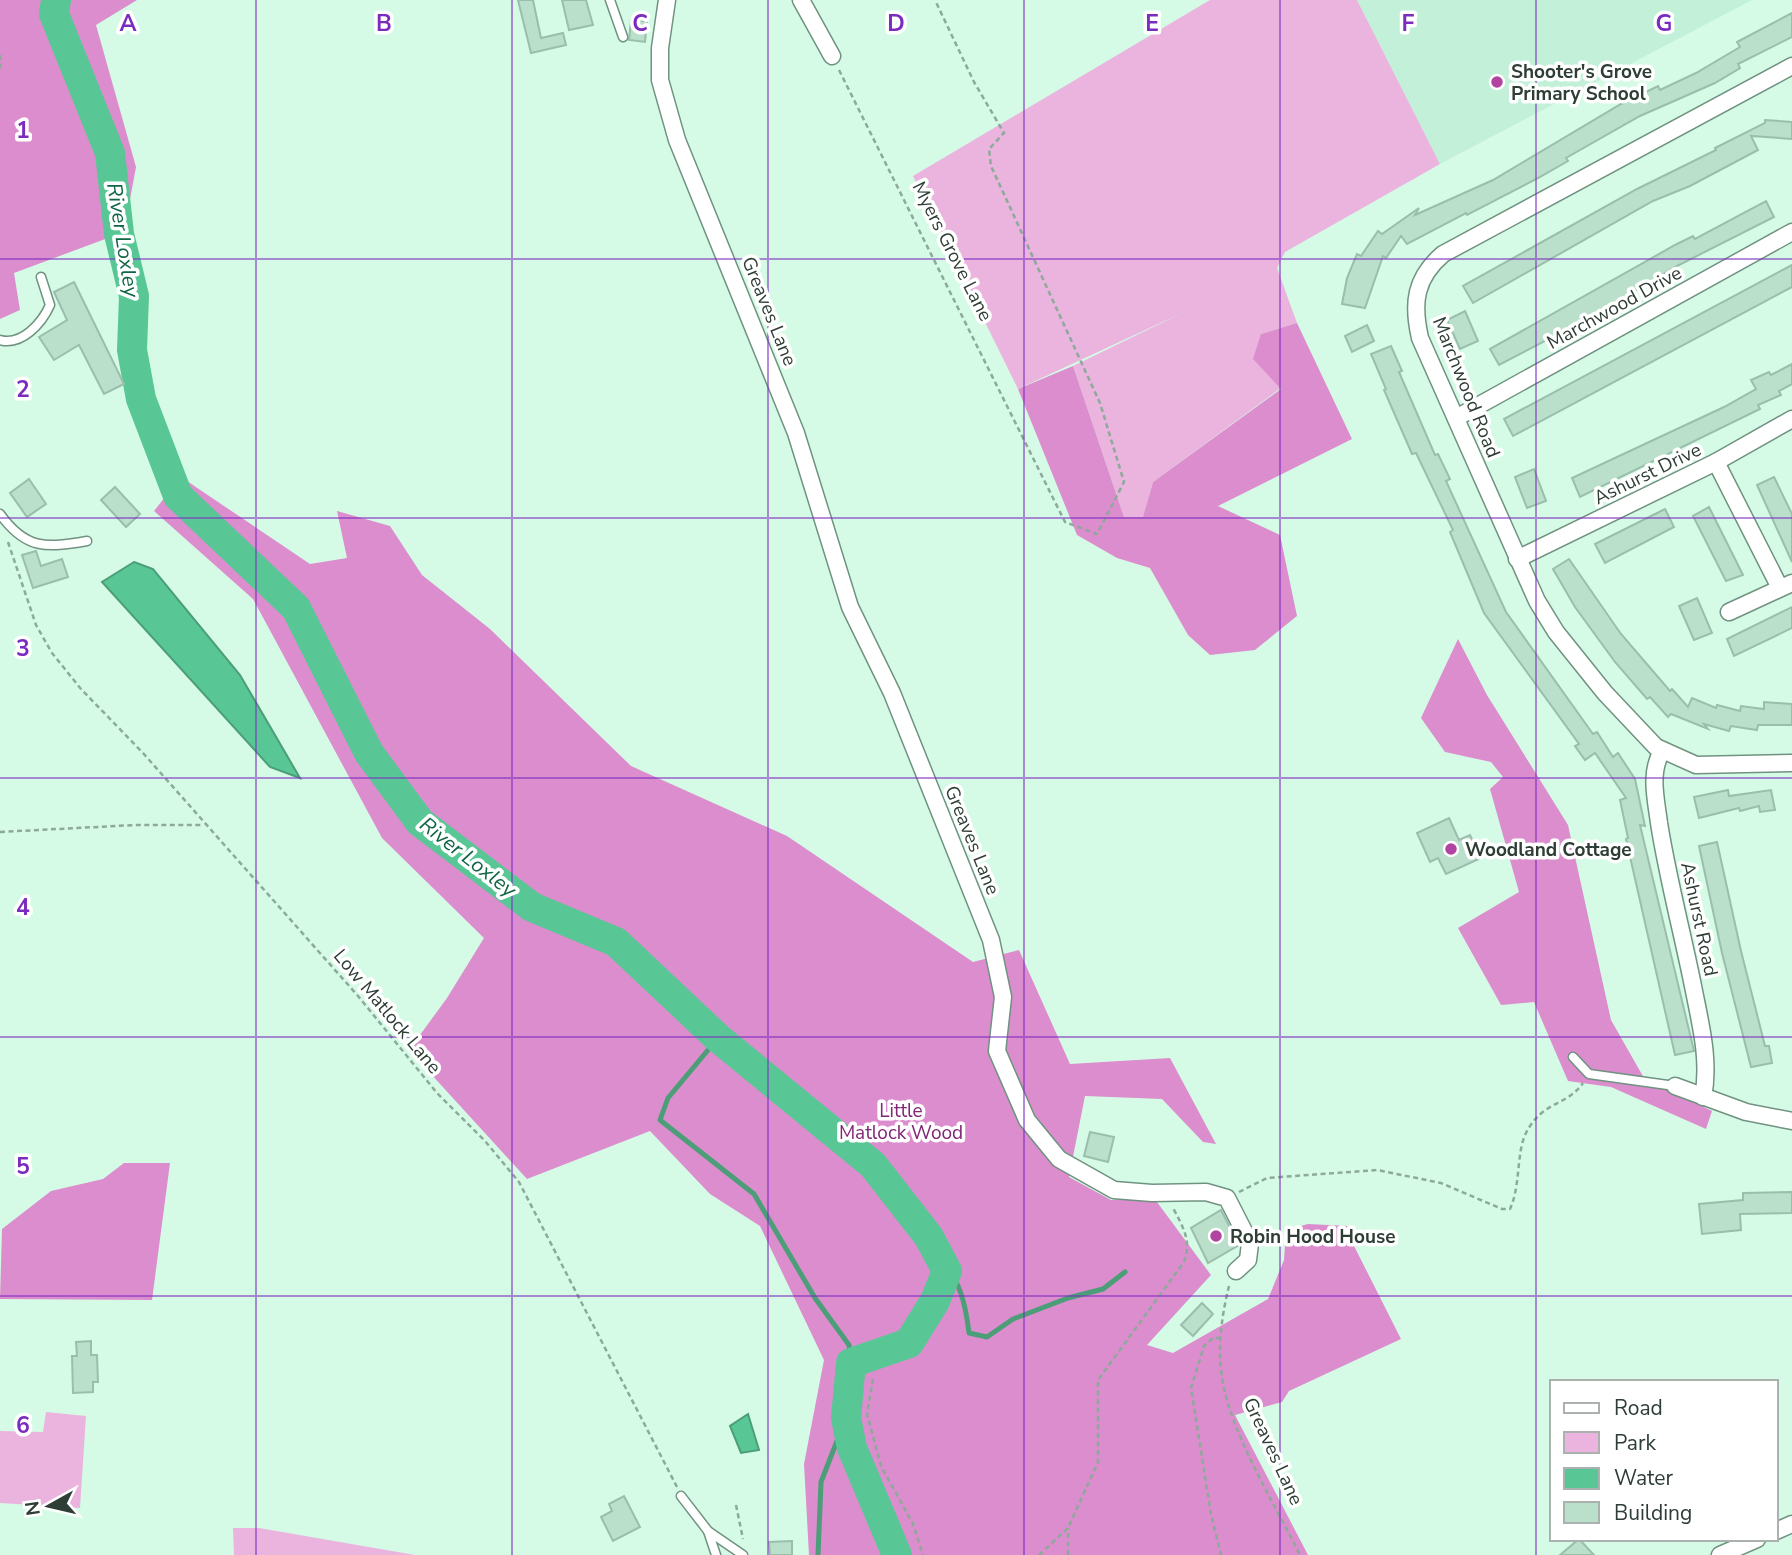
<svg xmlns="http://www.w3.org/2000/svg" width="1792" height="1555" font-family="'Nunito Sans',sans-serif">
  <rect width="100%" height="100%" fill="#d5fbe6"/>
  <polygon fill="#c3f0d8" points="1357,0 1752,0 1440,164"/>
  <g fill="#eab4df">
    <polygon points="1210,0 1357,0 1440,164 1285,252 1277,268 1297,323 1261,334 1281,388 1153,482 1143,518 1124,517 1073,366 1184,312 1018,389 913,176"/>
    <polygon points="46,1412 86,1416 80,1508 0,1503 0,1431 43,1432"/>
    <polygon points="233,1528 259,1528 415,1555 234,1555"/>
  </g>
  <g fill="#dc8dcd">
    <polygon points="0,0 137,0 96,25 136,167 124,232 14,273 20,310 0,319"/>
    <polygon points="1297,323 1352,439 1218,506 1280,535 1297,616 1255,650 1210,655 1188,635 1150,568 1117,558 1077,535 1018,389 1073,366 1124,517 1143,517 1153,482 1281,389 1253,359 1261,334"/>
    <polygon points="181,477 310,564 347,558 337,511 390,526 422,575 490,629 631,766 787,836 973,962 1019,950 1070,1064 1170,1058 1216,1144 1203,1142 1162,1099 1085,1096 1069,1177 1111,1200 1154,1198 1211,1275 1147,1345 1173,1353 1268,1299 1284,1260 1286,1230 1308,1224 1348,1226 1348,1234 1401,1339 1289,1391 1282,1402 1235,1415 1308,1555 809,1555 804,1464 824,1360 760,1226 710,1194 650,1131 527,1179 409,1050 447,998 484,938 382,838 253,599 154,511"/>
    <polygon points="1458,639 1487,695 1568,825 1611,1020 1644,1078 1712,1111 1706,1129 1611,1087 1568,1081 1534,1002 1501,1005 1458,928 1519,892 1490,789 1503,777 1491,762 1445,752 1421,718"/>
    <polygon points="124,1163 170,1163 152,1300 0,1299 2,1229 51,1191 103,1179"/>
  </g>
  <g fill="#58c795" stroke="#4b9e78" stroke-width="2">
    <polygon points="134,562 153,569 240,675 300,778 270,767 102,582"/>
    <polygon points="748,1414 759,1450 741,1453 730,1426"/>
  </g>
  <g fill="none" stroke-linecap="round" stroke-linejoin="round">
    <g stroke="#4b9e78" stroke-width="5">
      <polyline points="718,1038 668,1098 660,1120 754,1194 815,1298 849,1345 851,1363"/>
      <path d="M947,1271C962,1282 967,1316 969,1333L987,1337L1013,1319L1068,1298L1103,1289L1125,1272"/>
      <polyline points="818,1555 821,1482 846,1418"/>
    </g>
    <polyline stroke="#58c795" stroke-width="30" points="56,0 54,14 110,153 119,234 134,296 132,350 141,399 178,496 296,608 369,753 420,822 532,907 616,942 718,1038 873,1165 929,1237 947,1271 935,1301 909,1343 851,1363 846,1418 852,1448 897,1555"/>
  </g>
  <g fill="#badfcb" stroke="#9abeab" stroke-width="2">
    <polygon points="518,0 533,0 541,38 563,33 566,45 531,53"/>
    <polygon points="562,0 586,0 593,25 569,30"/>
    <polygon points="1792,13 1792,37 1738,64 1740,68 1715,83 1640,116 1566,158 1568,161 1538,178 1467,215 1466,213 1407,244 1401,236 1386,258 1383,256 1365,308 1342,304 1347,278 1357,254 1361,256 1378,231 1382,234 1419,208 1415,215 1493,180 1621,104 1658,86 1660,90 1696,73 1740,47 1737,42"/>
    <polygon points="631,20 647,21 645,42 629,40"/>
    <polygon points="1765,120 1792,122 1792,139 1751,136 1758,150 1690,186 1653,201 1473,303 1463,286 1637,189 1716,150 1715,148 1765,123"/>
    <polygon points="1766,201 1774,217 1677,266 1597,314 1499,365 1490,349 1675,245 1693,236 1695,239"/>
    <polygon points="1792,265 1792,287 1513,436 1504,419"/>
    <polygon points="74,282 124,384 104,394 79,345 54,360 39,337 67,320 54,292"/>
    <polygon points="1465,311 1478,341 1460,349 1447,320"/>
    <polygon points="1367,325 1374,341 1352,352 1345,336"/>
    <polygon points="1391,346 1402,371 1399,372 1435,455 1438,454 1450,479 1446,481 1506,612 1593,734 1597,732 1613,757 1618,753 1635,779 1645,826 1640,825 1694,1051 1675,1055 1626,839 1628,838 1620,800 1626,798 1595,753 1585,760 1575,746 1579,744 1484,613 1450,532 1453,530 1416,453 1412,454 1384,390 1386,389 1371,354"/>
    <polygon points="1792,364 1792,384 1779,391 1781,395 1758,405 1760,409 1580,497 1572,478 1724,407 1756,389 1751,380 1769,372 1771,375"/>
    <polygon points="1534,469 1546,501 1527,508 1515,477"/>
    <polygon points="1774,477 1792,514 1792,562 1757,485"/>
    <polygon points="29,479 46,504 27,517 10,493"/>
    <polygon points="115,487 140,514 126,527 101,500"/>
    <polygon points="1709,507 1743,575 1726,581 1693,516"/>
    <polygon points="1665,509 1674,527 1605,563 1595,544"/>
    <polygon points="36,551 41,566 62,559 68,577 33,588 22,555"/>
    <polygon points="1569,559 1621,634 1670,691 1672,689 1688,707 1692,698 1716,708 1717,705 1740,711 1741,706 1764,709 1764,702 1792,704 1792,725 1758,725 1757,730 1731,726 1729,731 1704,724 1708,729 1671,714 1668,717 1650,697 1647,699 1615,662 1575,607 1553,569"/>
    <polygon points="1697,598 1712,633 1694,640 1679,606"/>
    <polygon points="1792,607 1792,628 1734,656 1727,639"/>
    <polygon points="1728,790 1729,796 1771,790 1775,810 1760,812 1759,806 1740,811 1739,808 1699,818 1694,797"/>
    <polygon points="1449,818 1459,840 1470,835 1481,858 1446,874 1438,858 1430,862 1417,833"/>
    <polygon points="1717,842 1741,951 1765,1046 1769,1046 1772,1063 1751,1067 1722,953 1699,846"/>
    <polygon points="1090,1132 1114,1137 1108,1162 1084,1156"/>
    <polygon points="1792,1192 1792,1213 1740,1214 1741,1230 1702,1234 1699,1204 1743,1200 1743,1193"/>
    <polygon points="1221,1210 1239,1245 1208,1263 1191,1228"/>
    <polygon points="1202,1303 1213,1314 1193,1336 1181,1325"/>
    <polygon points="91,1341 91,1355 97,1355 98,1382 93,1382 93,1392 73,1393 72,1356 77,1356 76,1342"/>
    <polygon points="624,1496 640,1527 613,1541 601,1517 612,1511 609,1504"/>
    <polygon points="1579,1539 1594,1555 1560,1555"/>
    <polygon points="792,1541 792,1555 770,1555 769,1542"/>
  </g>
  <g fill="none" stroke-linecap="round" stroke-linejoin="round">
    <defs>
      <g id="lane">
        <polyline points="610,0 623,37"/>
        <path d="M0,340C22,346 42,323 50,305L41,277"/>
        <path d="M0,514C26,550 46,548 87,541"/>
        <polyline points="1573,1057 1589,1074 1675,1086"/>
        <polyline points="681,1496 708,1531 716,1555"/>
        <polyline points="708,1531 743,1555"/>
      </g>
      <g id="street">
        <polyline points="667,0 660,48 660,80 677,140 796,433 850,607 892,693 991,940 1003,997 997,1051 1027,1120 1059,1159 1114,1190 1152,1193 1206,1192 1227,1198 1250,1243 1248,1260 1236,1271"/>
        <polyline points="801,0 832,56"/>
        <path d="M1792,66L1443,254C1415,278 1412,303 1420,338L1537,601L1556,632L1605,693L1656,747L1696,765L1792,763"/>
        <polyline points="1456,418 1792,232"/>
        <polyline points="1716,462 1780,588"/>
        <polyline points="1517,559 1716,462 1792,419"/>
        <polyline points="1729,612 1792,583"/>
        <path d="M1662,751C1649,773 1656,799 1659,823C1668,880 1683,935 1694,991C1701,1026 1710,1062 1703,1097"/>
        <polyline points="1675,1086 1746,1112 1792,1121"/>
        <polyline points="1776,1531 1792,1524"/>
        <polyline points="1720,1555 1757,1539"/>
      </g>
    </defs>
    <use href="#lane" stroke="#709280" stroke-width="11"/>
    <use href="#street" stroke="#709280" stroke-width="19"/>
    <g stroke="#8da999" stroke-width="2.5" stroke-dasharray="5 3.5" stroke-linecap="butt">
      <polyline points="0,55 0,69"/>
      <polyline points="839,70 1065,522 1097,534 1124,482 1100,403 991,166 989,149 1004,133 974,82 935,0"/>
      <polyline points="8,542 36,625 52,653 81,689 143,753 358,996 437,1093 485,1141 519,1182 677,1487"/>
      <polyline points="0,832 135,825 203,825"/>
      <path d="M1239,1192L1267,1178L1377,1170L1441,1183L1502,1209H1510C1521,1185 1516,1153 1526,1133C1543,1100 1566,1107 1583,1083"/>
      <path d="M1229,1286C1222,1314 1217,1348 1222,1377C1230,1433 1275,1504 1300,1555"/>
      <polyline points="1221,1338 1213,1338 1204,1346 1191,1388 1211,1514 1221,1555"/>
      <polyline points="873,1379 867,1414 881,1466 913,1524 923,1555"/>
      <polyline points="736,1505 743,1539"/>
      <path d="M1039,1555L1068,1528L1098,1462V1380L1184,1262C1192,1241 1183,1227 1173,1208"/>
      <polyline points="1068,1555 1068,1528"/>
    </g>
    <use href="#lane" stroke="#fff" stroke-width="8"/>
    <use href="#street" stroke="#fff" stroke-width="16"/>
  </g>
  <path fill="none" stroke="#7b2cbf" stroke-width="2" stroke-opacity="0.55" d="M256,0V1555M512,0V1555M768,0V1555M1024,0V1555M1280,0V1555M1536,0V1555M0,259H1792M0,518H1792M0,778H1792M0,1037H1792M0,1296H1792"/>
  <g fill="#b143a1" stroke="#fff" stroke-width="2.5">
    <circle cx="1497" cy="82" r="7"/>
    <circle cx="1451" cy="849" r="7"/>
    <circle cx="1216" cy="1236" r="7"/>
  </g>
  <g text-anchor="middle" stroke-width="7" stroke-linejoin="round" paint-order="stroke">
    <g font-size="19" font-weight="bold" fill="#2e3d35" stroke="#fff" text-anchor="start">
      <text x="1511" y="78">Shooter's Grove<tspan x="1511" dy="22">Primary School</tspan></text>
      <text x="1465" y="856">Woodland Cottage</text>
      <text x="1230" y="1243">Robin Hood House</text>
    </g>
    <g font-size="19" fill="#2e3d35" stroke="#fff">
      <text transform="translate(953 251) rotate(63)" y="7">Myers Grove Lane</text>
      <text transform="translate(1614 307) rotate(-29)" y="7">Marchwood Drive</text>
      <text transform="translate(770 311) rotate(68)" y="7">Greaves Lane</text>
      <text transform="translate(1467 387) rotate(68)" y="7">Marchwood Road</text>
      <text transform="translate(1647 473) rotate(-26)" y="7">Ashurst Drive</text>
      <text transform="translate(973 840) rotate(68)" y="7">Greaves Lane</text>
      <text transform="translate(1700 919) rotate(78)" y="7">Ashurst Road</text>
      <text transform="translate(388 1011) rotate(50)" y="7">Low Matlock Lane</text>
      <text transform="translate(1274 1451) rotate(65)" y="7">Greaves Lane</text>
    </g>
    <g font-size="19" fill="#822676" stroke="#fff">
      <text x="901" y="1117">Little<tspan x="901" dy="22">Matlock Wood</tspan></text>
    </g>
    <g font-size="21" font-style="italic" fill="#116645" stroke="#fff">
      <text transform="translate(123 240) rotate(81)" y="7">River Loxley</text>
      <text transform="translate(468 857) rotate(38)" y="7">River Loxley</text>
    </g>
  </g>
  <g font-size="23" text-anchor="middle" font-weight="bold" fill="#7b2cbf" stroke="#fff" stroke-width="7" stroke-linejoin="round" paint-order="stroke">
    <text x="128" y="31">A</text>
    <text x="384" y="31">B</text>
    <text x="640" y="31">C</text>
    <text x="896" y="31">D</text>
    <text x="1152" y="31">E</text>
    <text x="1408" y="31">F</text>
    <text x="1664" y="31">G</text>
    <text x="23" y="138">1</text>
    <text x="23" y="397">2</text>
    <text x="23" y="656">3</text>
    <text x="23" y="915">4</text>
    <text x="23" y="1174">5</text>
    <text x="23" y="1433">6</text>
  </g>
  <rect x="1550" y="1380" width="228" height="161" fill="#ffffff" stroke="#abb1ae" stroke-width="2"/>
  <rect x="1564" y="1403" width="35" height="10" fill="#ffffff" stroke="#abb1ae" stroke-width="2"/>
  <text x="1614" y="1415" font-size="21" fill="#2e3d35">Road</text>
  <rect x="1564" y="1432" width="35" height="21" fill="#eab4df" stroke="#abb1ae" stroke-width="2"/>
  <text x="1614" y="1450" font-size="21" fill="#2e3d35">Park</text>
  <rect x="1564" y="1468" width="35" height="21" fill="#58c795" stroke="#abb1ae" stroke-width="2"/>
  <text x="1614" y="1485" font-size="21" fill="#2e3d35">Water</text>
  <rect x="1564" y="1502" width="35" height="21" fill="#badfcb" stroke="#abb1ae" stroke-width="2"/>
  <text x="1614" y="1520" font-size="21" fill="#2e3d35">Building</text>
  <g transform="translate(49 1506) rotate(262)" stroke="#ffffff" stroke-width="5" paint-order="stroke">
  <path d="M0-5L12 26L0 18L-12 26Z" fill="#2e3d35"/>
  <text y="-10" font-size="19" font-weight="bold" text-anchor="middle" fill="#2e3d35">N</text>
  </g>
</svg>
